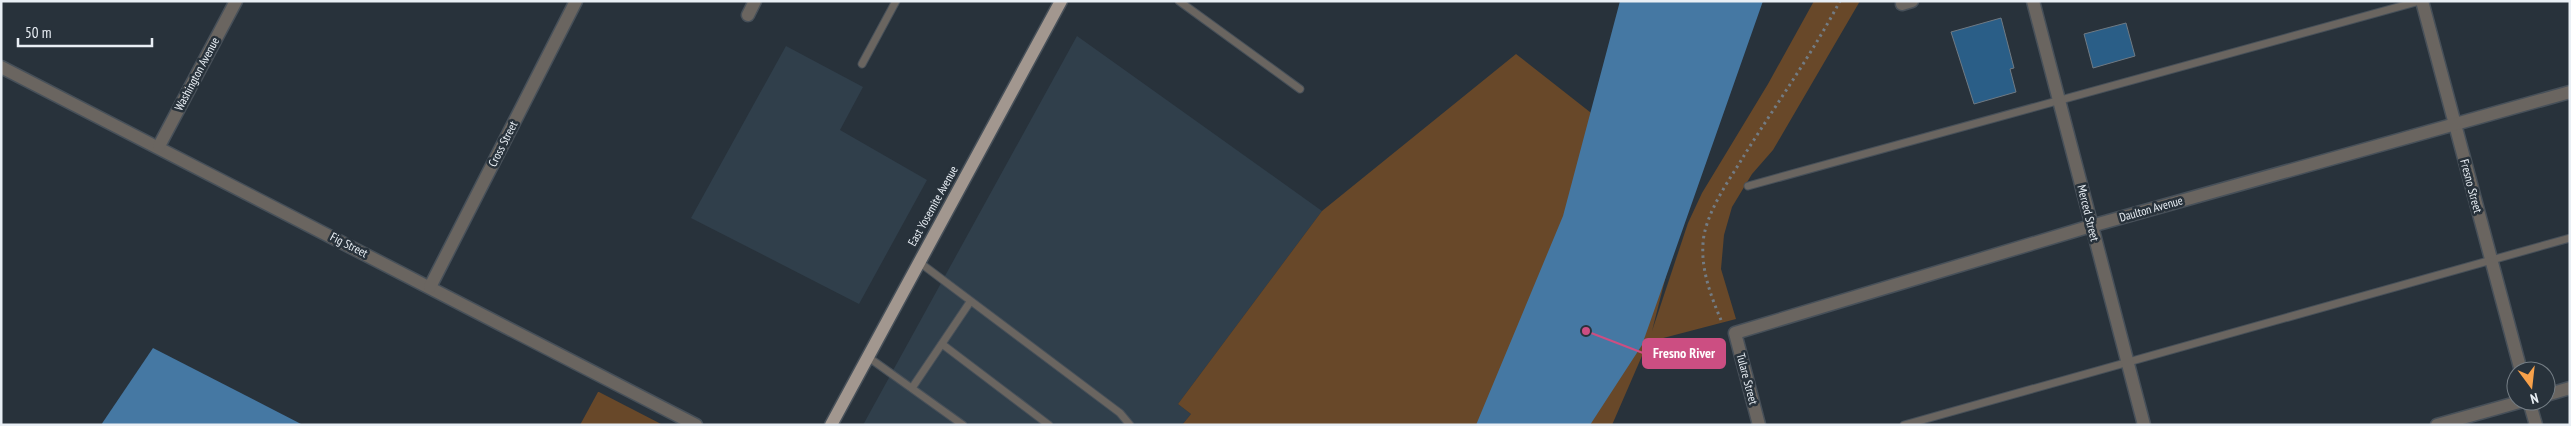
<svg xmlns="http://www.w3.org/2000/svg" width="2571" height="426" font-family="'PT Sans Narrow',sans-serif">
  <rect width="100%" height="100%" fill="#28323b"/>
  <g fill="#303f4b">
    <polygon points="1077,36 1322,211 1178,404 1191,414 1182,425 863,425"/>
    <polygon points="786,46 863,87 840,130 927,180 859,304 691,218"/>
  </g>
  <g fill="#684829">
    <polygon points="1814,1 1860,1 1773,150 1752,174 1732,207 1724,235 1721,269 1736,319 1648,342 1612,425 1182,425 1191,414 1178,404 1322,211 1516,54 1688,189 1652,331 1688,223 1702,193 1768,84"/>
    <polygon points="598,392 599,392 663,425 580,425"/>
  </g>
  <g fill="#4578a3">
    <polygon points="1620,1 1763,1 1642,345 1590,425 1476,425 1563,216"/>
    <polygon points="153,348 303,425 101,425"/>
  </g>
  <g fill="#2a5e87" stroke="#6f7a84">
    <polygon points="2001,18 2014,68 2010,69 2016,92 1974,104 1951,32"/>
    <polygon points="2126,23 2135,56 2093,68 2084,34"/>
  </g>
  <g fill="none" stroke-linecap="round" stroke-linejoin="round">
    <defs>
      <g id="service">
        <polyline points="1179,1 1300,89"/>
        <polyline points="862,64 896,1"/>
        <polyline points="1748,186 2420,1"/>
        <polyline points="919,262 1120,413 1130,425"/>
        <polyline points="942,344 1049,425"/>
        <polyline points="868,357 963,425"/>
        <polyline points="912,388 970,302"/>
        <polyline points="1904,425 2570,238"/>
      </g>
      <g id="minor">
        <polyline points="2033,1 2144,425"/>
        <polyline points="2422,1 2521,371"/>
        <polyline points="1902,4 1912,1"/>
        <polyline points="748,15 755,1"/>
        <polyline points="1,67 696,425"/>
        <polyline points="159,146 236,1"/>
        <polyline points="430,287 576,1"/>
        <polyline points="2546,395 2570,388"/>
        <polyline points="2529,401 2536,425"/>
        <polyline points="1759,425 1735,333 2091,226 2570,92"/>
        <polyline points="2437,425 2523,401"/>
      </g>
      <polyline id="primary" points="831,425 1061,1"/>
    </defs>
    <use href="#service" stroke="#475059" stroke-width="9"/>
    <use href="#minor" stroke="#475059" stroke-width="15"/>
    <use href="#primary" stroke="#475059" stroke-width="15"/>
    <path stroke="#737c84" stroke-width="3" stroke-dasharray="2.5 4" stroke-linecap="butt" d="M1721,320C1710,294 1699,265 1704,235C1710,206 1730,179 1745,154C1777,103 1812,54 1840,1"/>
    <use href="#service" stroke="#6a6560" stroke-width="7"/>
    <use href="#minor" stroke="#6a6560" stroke-width="12"/>
    <use href="#primary" stroke="#a2978f" stroke-width="12"/>
  </g>
  <g text-anchor="middle" stroke-width="5" stroke-linejoin="round" paint-order="stroke">
    <g font-size="12" fill="#e9eff5" stroke="#28323b">
      <text transform="translate(197 74) rotate(-62)" y="4">Washington Avenue</text>
      <text transform="translate(503 144) rotate(-63)" y="4">Cross Street</text>
      <text transform="translate(2471 186) rotate(75)" y="4">Fresno Street</text>
      <text transform="translate(933 206) rotate(-61)" y="4">East Yosemite Avenue</text>
      <text transform="translate(2151 209) rotate(-16)" y="4">Daulton Avenue</text>
      <text transform="translate(2088 213) rotate(76)" y="4">Merced Street</text>
      <text transform="translate(349 245) rotate(27)" y="4">Fig Street</text>
      <text transform="translate(1747 379) rotate(75)" y="4">Tulare Street</text>
    </g>
  </g>
  <path fill="none" stroke="#cc4e82" stroke-width="2" d="M1586 331L1643 353"/>
  <circle fill="#cc4e82" stroke="#28323b" stroke-width="2" cx="1586" cy="331" r="5"/>
  <rect fill="#cc4e82" stroke="#cc4e82" stroke-width="2" x="1643" y="339" width="82" height="29" rx="5"/>
  <g font-size="14" text-anchor="middle" font-weight="bold" fill="#fff">
    <text x="1684" y="358">Fresno River</text>
  </g>
  <rect width="2571" height="426" fill="none" stroke="#e9eff5" stroke-width="5"/>
  <g transform="translate(2531 386) rotate(165)"><circle r="24" fill="#28323b" stroke="#757e85"/>
  <path d="M0-4L9 19L0 12L-9 19Z" fill="#f8a14a"/>
  <text y="-8" font-size="14" font-weight="bold" text-anchor="middle" fill="#e9eff5">N</text>
  </g>
  <path d="M18 38v8h134v-8" fill="none" stroke="#e9eff5" stroke-width="2.5"/>
  <text x="25" y="38" font-size="15" fill="#e9eff5" stroke="#28323b" stroke-width="4" paint-order="stroke">50 m</text>
</svg>
